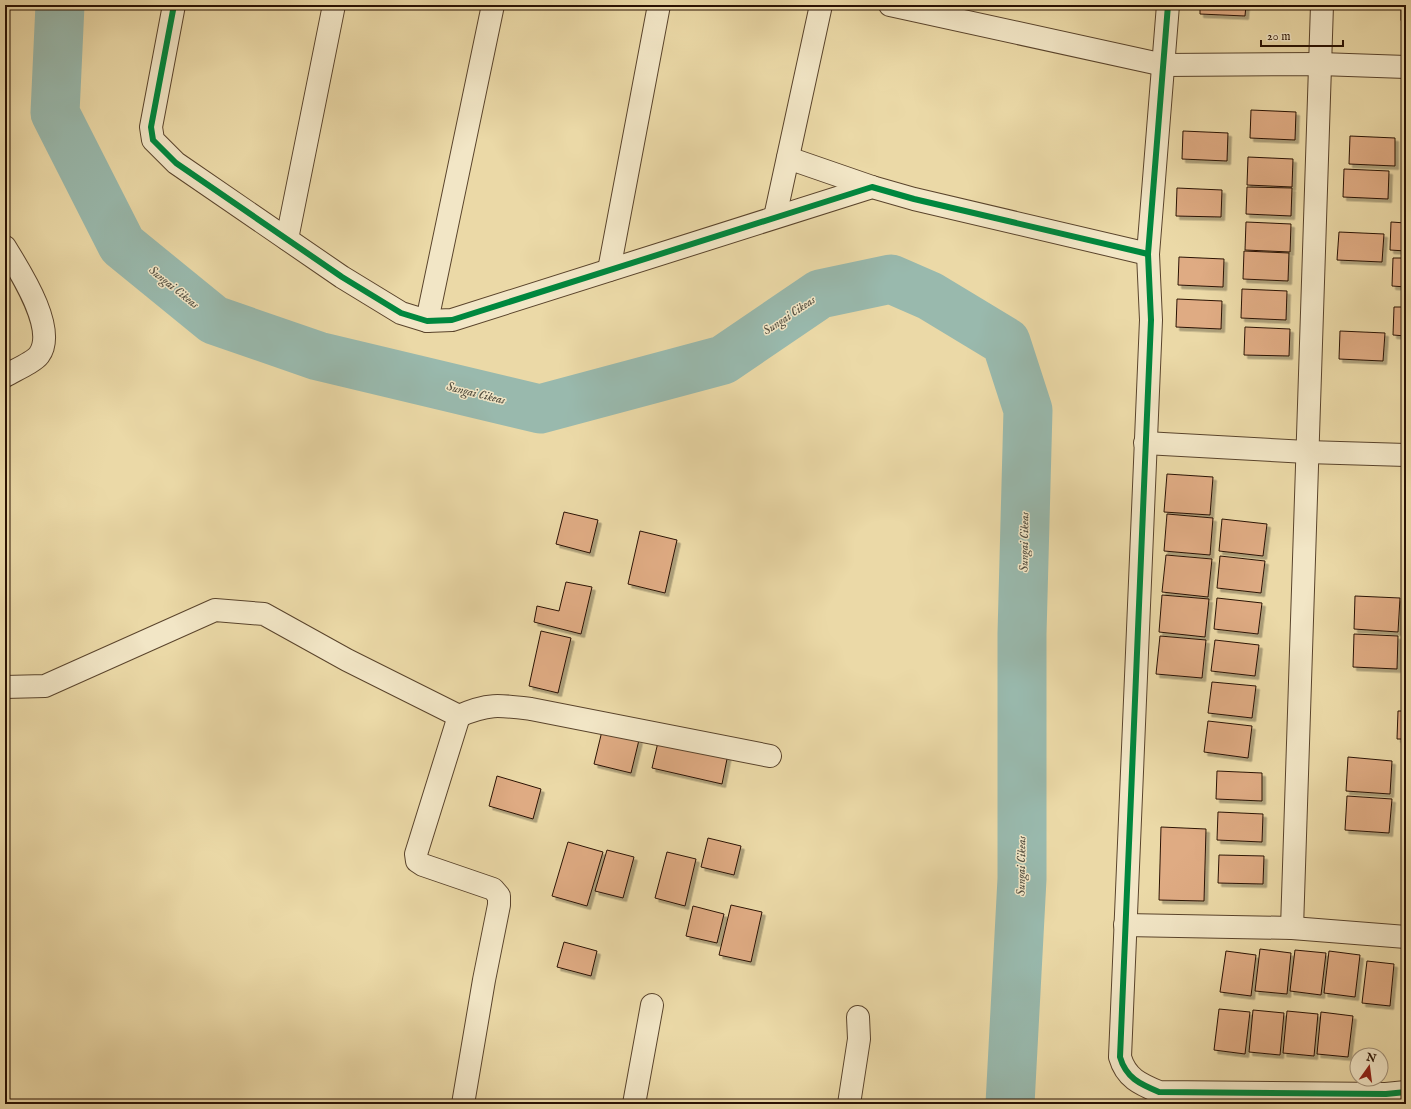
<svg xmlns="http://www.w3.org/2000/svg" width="1411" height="1109" font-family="'IM FELL English',serif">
  <defs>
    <filter id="shadow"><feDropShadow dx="3.5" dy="3.5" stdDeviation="0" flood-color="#0004"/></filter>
  </defs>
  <rect width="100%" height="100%" fill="#ebd9a7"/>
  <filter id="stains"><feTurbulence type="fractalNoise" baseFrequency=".005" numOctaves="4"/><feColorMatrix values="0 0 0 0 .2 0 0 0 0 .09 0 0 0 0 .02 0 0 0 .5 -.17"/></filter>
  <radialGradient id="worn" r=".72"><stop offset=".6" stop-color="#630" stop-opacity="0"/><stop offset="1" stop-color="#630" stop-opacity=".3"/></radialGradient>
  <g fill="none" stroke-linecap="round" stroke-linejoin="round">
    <polyline stroke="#99b9ad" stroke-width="49" points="60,5 55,113 122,245 214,320 318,356 540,409 723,360 820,294 891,279 930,296 1006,342 1028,410 1022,634 1022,879 1010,1104"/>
  </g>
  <g fill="#dfab83" stroke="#2a1203" filter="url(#shadow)">
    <polygon points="1200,5 1246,5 1245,16 1200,14"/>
    <rect x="1401" y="5" width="5" height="15"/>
    <polygon points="1251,110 1296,112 1295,140 1250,138"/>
    <polygon points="1183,131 1228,133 1227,161 1182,159"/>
    <polygon points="1350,136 1395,138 1395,166 1349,164"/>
    <polygon points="1248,157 1293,159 1292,187 1247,185"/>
    <polygon points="1344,169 1389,171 1388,199 1343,197"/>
    <polygon points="1247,187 1292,188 1291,216 1246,214"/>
    <polygon points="1177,188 1222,190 1221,217 1176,216"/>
    <polygon points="1246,222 1291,224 1290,252 1245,250"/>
    <polygon points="1391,222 1406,223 1406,251 1390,250"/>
    <polygon points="1339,232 1384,234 1382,262 1337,260"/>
    <polygon points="1244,251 1289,253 1288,281 1243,279"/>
    <polygon points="1179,257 1224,259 1223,287 1178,285"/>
    <polygon points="1393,258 1406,258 1406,287 1392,286"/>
    <polygon points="1242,289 1287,291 1286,320 1241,318"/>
    <polygon points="1177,299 1222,301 1221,329 1176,327"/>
    <polygon points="1394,307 1406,307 1406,336 1393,335"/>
    <polygon points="1245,327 1290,329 1289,356 1244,355"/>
    <polygon points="1340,331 1385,333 1383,361 1339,359"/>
    <polygon points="1167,474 1213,477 1210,515 1164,512"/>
    <polygon points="564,512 598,520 590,553 556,544"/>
    <polygon points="1167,514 1213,518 1210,555 1164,551"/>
    <polygon points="1222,519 1267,524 1263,556 1219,551"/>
    <polygon points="640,531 677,540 665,593 628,584"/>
    <polygon points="1166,555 1212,559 1208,597 1162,592"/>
    <polygon points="1220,556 1265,561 1261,593 1217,588"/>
    <polygon points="1404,579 1406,579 1406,607 1403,607"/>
    <polygon points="566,582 592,587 581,634 534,622 537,606 559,611"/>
    <polygon points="1162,595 1209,599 1205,637 1159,632"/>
    <polygon points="1355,596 1400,598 1398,632 1354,629"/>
    <polygon points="1217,598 1262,603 1258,634 1214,629"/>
    <polygon points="541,631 571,638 558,693 529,686"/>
    <polygon points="1354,634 1398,636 1397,669 1353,667"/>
    <polygon points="1160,636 1206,640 1202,678 1156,674"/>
    <polygon points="1404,637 1406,637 1406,665 1403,665"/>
    <polygon points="1215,640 1259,645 1255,676 1211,671"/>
    <polygon points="1212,682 1256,686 1252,718 1208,713"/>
    <polygon points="1398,711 1406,711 1406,739 1397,739"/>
    <polygon points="1208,721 1252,726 1248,758 1204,752"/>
    <polygon points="602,731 639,740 631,773 594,764"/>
    <polygon points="659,738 728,754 722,784 652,768"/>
    <polygon points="1348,757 1392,761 1390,794 1346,791"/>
    <polygon points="1217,771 1262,773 1262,801 1216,799"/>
    <polygon points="497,776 541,789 533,819 489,806"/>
    <polygon points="1347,796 1392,799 1389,833 1345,830"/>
    <polygon points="1218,812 1263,814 1262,842 1217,840"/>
    <polygon points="1161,827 1206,829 1204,901 1159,900"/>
    <polygon points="708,838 741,846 734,875 701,867"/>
    <polygon points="568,842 603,852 587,906 552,896"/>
    <polygon points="607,850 634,857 623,898 595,891"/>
    <polygon points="667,852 696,859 685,906 655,898"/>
    <polygon points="1219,855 1264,856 1263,884 1218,883"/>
    <polygon points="731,905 762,912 751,962 719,955"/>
    <polygon points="693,906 724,914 717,943 686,936"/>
    <polygon points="564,942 597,951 591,976 557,967"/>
    <polygon points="1260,949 1291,953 1287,994 1255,991"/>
    <polygon points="1295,950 1326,953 1321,995 1290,991"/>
    <polygon points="1226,951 1256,955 1251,996 1220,992"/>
    <polygon points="1329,951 1360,955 1355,997 1324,993"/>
    <polygon points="1367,961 1394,964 1390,1006 1362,1003"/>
    <polygon points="1219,1009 1250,1012 1245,1054 1214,1050"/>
    <polygon points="1253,1010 1284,1013 1280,1055 1249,1052"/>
    <polygon points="1287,1011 1318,1014 1314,1056 1283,1053"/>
    <polygon points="1321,1012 1353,1016 1348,1057 1317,1054"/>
  </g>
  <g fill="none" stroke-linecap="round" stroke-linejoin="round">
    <defs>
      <g id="minor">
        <polyline points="174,5 151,127 153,140 176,163 342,277 401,313 427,321 452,320 872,187 914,199 1148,254"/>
        <polyline points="890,5 1164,65 1320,64 1406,67"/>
        <path d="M1168,5L1148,254L1151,320L1120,1057C1126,1078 1140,1084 1159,1092L1386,1094L1406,1092"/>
        <polyline points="788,158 872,187"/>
        <polyline points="775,217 821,5"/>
        <polyline points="287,239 334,5"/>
        <path d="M5,247C19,270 58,329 39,355C34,362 13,371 5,376"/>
        <polyline points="609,270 659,5"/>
        <polyline points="427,321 493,5"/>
        <polyline points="1145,443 1307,452 1406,455"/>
        <path d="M5,687L45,686L215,610L264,614L347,660L459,716C488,703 500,705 531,709L770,756"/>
        <polyline points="459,716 416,854 417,861 423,865 493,889 499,896 499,905 484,980 463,1104"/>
        <polyline points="1125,925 1292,928 1406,937"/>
        <polyline points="1292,928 1322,5"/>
        <polyline points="634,1104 652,1005"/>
        <polyline points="849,1104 859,1039 858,1017"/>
      </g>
    </defs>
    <use href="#minor" stroke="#5a442c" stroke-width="24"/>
    <use href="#minor" stroke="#f2e6c6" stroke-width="22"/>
    <defs>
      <g id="cycleway">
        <polyline points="174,5 151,127 153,140 176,163 342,277 401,313 427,321 452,320 872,187 914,199 1148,254"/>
        <path d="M1168,5L1148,254L1151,320L1120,1057C1126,1078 1140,1084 1159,1092L1386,1094L1406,1092"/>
      </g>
    </defs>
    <use href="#cycleway" stroke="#f2e6c6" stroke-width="8"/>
    <use href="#cycleway" stroke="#00873e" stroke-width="6"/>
  </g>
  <g text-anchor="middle" stroke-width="3" stroke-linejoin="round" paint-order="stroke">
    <g font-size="12" font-style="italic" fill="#514c3e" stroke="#f2e6c6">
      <text transform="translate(174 287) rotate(39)" y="4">Sungai Cikeas</text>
      <text transform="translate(789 315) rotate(-34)" y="4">Sungai Cikeas</text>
      <text transform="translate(476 393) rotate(14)" y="4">Sungai Cikeas</text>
      <text transform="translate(1024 542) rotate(-89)" y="4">Sungai Cikeas</text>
      <text transform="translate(1021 866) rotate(-89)" y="4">Sungai Cikeas</text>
    </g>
  </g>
  <rect width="1411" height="1109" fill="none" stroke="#ebd9a7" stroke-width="20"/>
  <rect x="6" y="6" width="1399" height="1097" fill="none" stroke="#2a1203" stroke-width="2"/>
  <rect x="10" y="10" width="1391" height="1089" fill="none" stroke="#2a1203"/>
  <g transform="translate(1369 1067) rotate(14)"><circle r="19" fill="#f2e6c6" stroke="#a29178"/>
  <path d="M0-3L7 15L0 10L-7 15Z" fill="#8f2418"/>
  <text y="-6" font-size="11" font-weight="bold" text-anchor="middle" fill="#2a1203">N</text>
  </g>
  <path d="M1261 40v6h82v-6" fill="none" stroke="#2a1203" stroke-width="2"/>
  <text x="1267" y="40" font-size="12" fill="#2a1203" stroke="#f2e6c6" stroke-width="3" paint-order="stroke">20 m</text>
  <rect width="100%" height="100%" filter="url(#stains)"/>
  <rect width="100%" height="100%" fill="url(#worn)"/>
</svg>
